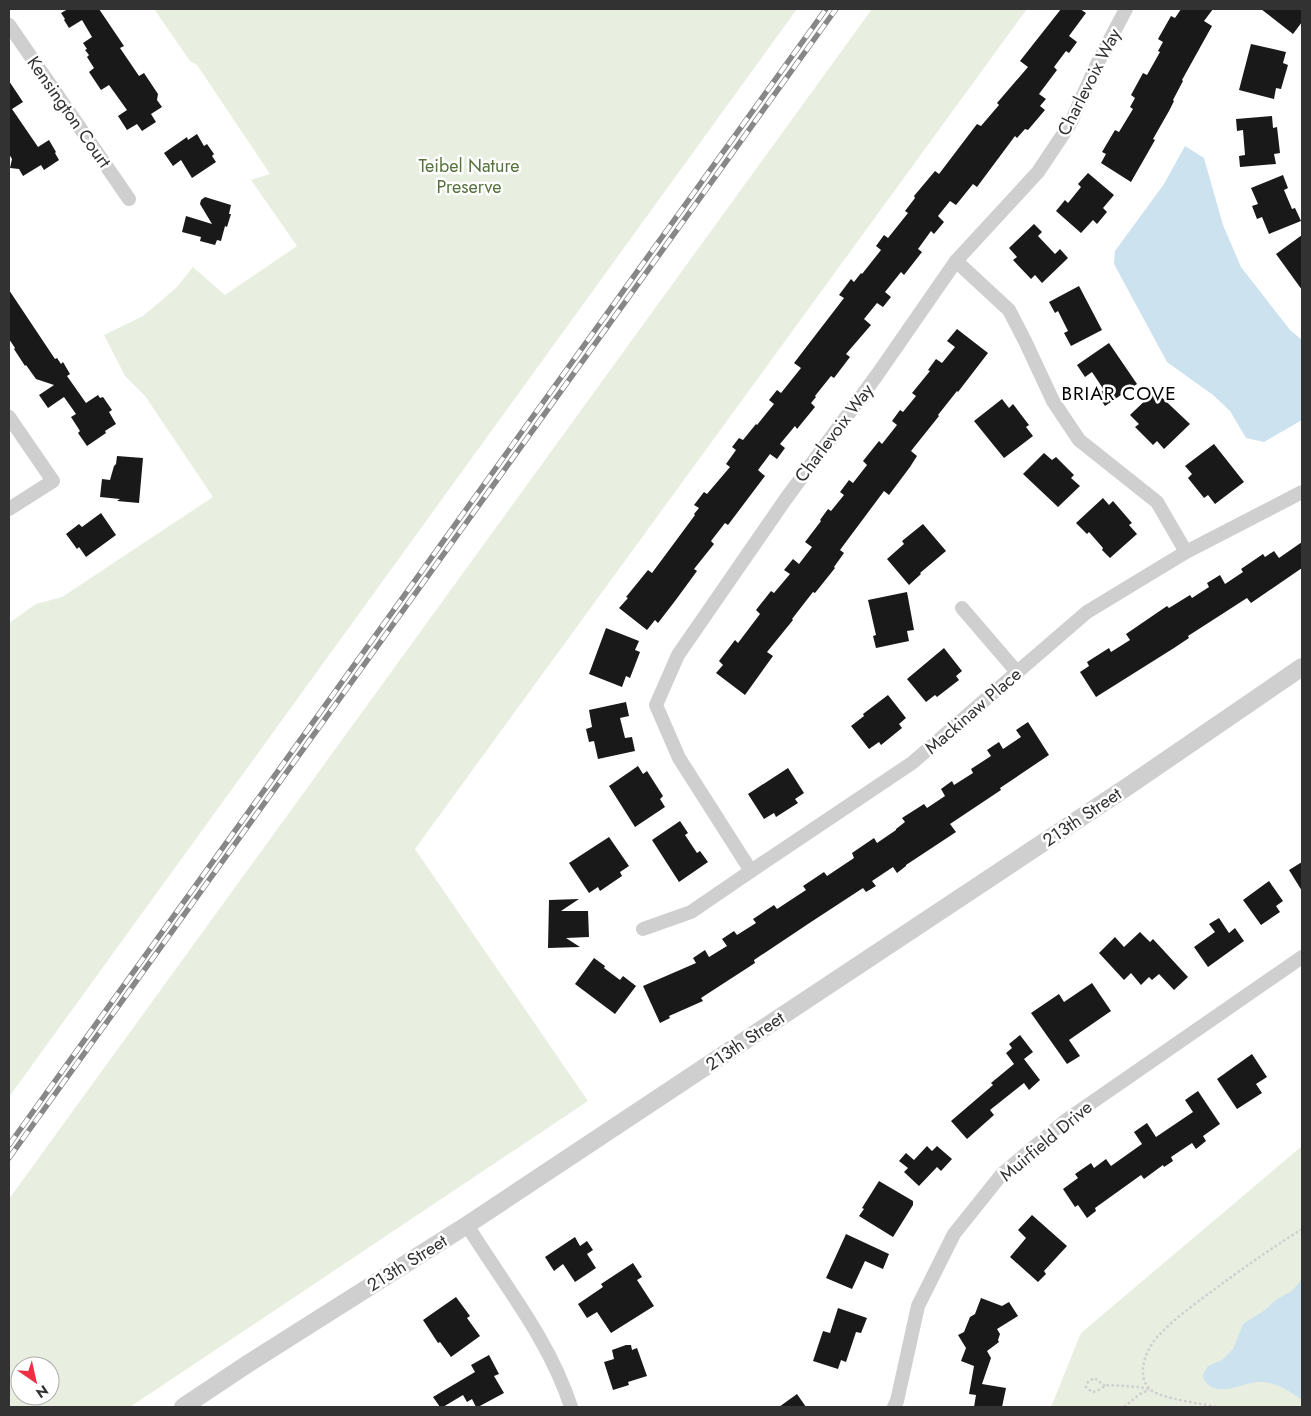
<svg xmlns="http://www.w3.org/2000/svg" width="1311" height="1416" font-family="Jost,sans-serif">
  <rect width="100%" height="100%" fill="#fff"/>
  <g fill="#e8efe0" fill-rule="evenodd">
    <polygon points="154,9 797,9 9,1097 9,623 36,604 62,597 213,497 145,396 125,376 104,335 143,316 176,288 193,267 225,295 297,246 251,180 270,174 197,65 190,61"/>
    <path d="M872,9H1027L415,849L588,1101L130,1407H9V1199ZM20,1366H50V1396H20Z"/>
    <polygon points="1302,1146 1302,1407 1051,1407 1081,1333"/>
  </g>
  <g fill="#cce2ef">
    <polygon points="1185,146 1204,158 1223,225 1241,267 1290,330 1302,340 1302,420 1264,442 1246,438 1230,411 1213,395 1167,362 1114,264 1115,251 1164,184"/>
    <path d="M1302,1279V1400C1290,1391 1275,1382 1260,1382C1241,1382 1216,1401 1203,1378V1374L1208,1366L1222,1360L1233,1349L1243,1324L1265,1310L1277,1299L1292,1291Z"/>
  </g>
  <g fill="#191919">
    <polygon points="68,9 99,9 124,46 120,48 139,76 144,73 158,94 157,100 162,107 151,114 156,122 142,131 137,124 127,130 118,116 127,110 109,85 101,90 89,72 94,68 87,57 89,55 85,50 87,49 83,43 92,37 82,20 69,28 64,20 65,19 61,13"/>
    <polygon points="1061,9 1080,9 1086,13 1069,36 1077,42 1069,53 1066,51 1054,67 1057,70 1039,94 1046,99 1040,106 1045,110 1028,130 1025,129 1017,138 1015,136 977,187 973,184 956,205 950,201 938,216 944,222 934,234 931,231 918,249 922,252 904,275 901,272 885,292 891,297 883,307 877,303 864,319 871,325 846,354 850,357 834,378 831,376 815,396 816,397 811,403 815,407 797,429 795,426 780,444 785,448 777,459 770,454 758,470 765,476 728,525 725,523 711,541 714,544 694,569 697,571 675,601 658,623 655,620 647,630 619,608 628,598 626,597 648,570 652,573 695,515 694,514 699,508 694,505 704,492 707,494 730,467 726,464 736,450 732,447 739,438 743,440 756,424 757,425 774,404 769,400 777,390 781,393 801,368 794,363 844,298 839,295 851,279 854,282 861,273 862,274 881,250 876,246 884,235 888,238 908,213 905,211 915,198 914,196 935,171 939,174 977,124 981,126 999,105 997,103 1028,67 1020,61"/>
    <polygon points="1181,9 1213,9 1204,21 1212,26 1182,80 1183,81 1173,100 1174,101 1169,111 1153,139 1155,140 1131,182 1101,163 1106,154 1102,152 1115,130 1119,132 1133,109 1130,107 1135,98 1131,95 1143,73 1147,75 1160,52 1158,51 1163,42 1158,39 1171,16 1175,18"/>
    <polygon points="1261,9 1302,9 1302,22 1293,34"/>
    <polygon points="1251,44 1286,52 1283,63 1288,65 1281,89 1276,88 1274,99 1239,90"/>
    <polygon points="9,81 23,102 12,109 38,147 49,140 56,152 55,153 59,160 44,170 41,165 23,176 19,169 10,168 12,159 9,154"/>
    <polygon points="1272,116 1273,128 1277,127 1280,153 1274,154 1276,164 1240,167 1239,156 1245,155 1243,130 1237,131 1236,119"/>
    <polygon points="197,134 204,146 207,144 214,154 212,156 216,162 192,178 181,160 173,166 164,153 187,137 188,140"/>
    <polygon points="1088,173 1114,195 1103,208 1107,212 1097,224 1093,220 1081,233 1056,211 1065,200 1068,203 1081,187 1078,184"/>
    <polygon points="1283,175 1288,188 1284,190 1292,209 1295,208 1301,221 1269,234 1262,217 1257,219 1252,206 1258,204 1251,188"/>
    <polygon points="205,197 231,205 229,214 231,214 227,227 225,226 221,241 217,240 215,245 200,241 201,237 182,232 186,216 212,224 200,204 201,200"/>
    <polygon points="1034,224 1042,232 1038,236 1055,254 1060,249 1068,258 1042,283 1035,275 1031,279 1013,260 1017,257 1009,248"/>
    <polygon points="1302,235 1302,290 1276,254"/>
    <polygon points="1079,286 1102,330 1071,346 1064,333 1068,331 1058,311 1055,313 1049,302"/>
    <polygon points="9,290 55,359 57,358 61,364 63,362 70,374 67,376 86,403 98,395 100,398 103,397 112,410 109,412 116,424 105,431 106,433 87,446 78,433 80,431 71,417 76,414 64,397 48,408 39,395 54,385 36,379 26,365 25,366 14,349 15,348 9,339"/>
    <polygon points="957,329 988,353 958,392 957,391 938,415 939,416 911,451 917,456 910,467 889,495 884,491 840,550 844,553 834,567 835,568 815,593 813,592 792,619 793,620 767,652 773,656 745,695 716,673 723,665 719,661 735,640 738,643 760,614 756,610 771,591 774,593 790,574 784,570 793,559 799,564 812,547 805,542 821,521 820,520 828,509 831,511 844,495 840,492 849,480 853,483 867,465 863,461 879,441 882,444 897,425 892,421 900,410 903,412 916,396 912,393 930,371 928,370 936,359 942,363 955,347 947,341"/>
    <polygon points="1109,343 1137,384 1105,406 1097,394 1104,390 1092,372 1085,377 1077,365"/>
    <polygon points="1155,391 1190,424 1164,449 1157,441 1153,445 1135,427 1139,424 1130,415"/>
    <polygon points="1002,399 1009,408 1013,404 1029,425 1026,427 1033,436 1004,458 974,421"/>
    <polygon points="1214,444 1244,482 1215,504 1208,495 1204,498 1188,478 1192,474 1185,466"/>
    <polygon points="1044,453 1052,460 1056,457 1074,475 1071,478 1080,486 1058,507 1023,474"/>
    <polygon points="117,456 143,458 139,503 117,501 120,499 100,497 102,479 110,480 114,466 116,464"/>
    <polygon points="1103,498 1109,505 1113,501 1132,523 1129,525 1137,534 1110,558 1102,550 1103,548 1089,532 1087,534 1076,523"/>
    <polygon points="101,513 116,535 86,557 79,547 77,549 66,534 79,524 82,527"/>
    <polygon points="923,524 946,551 920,573 921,574 909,585 887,559 904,544 902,541"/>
    <polygon points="1302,542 1302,568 1251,603 1247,598 1188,636 1189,638 1174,648 1096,697 1080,672 1089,666 1087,662 1109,648 1111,652 1130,640 1126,634 1167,606 1169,608 1190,595 1192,598 1209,587 1207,583 1220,575 1225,584 1243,572 1241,569 1263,554 1265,557 1274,551 1279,558"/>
    <polygon points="907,592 914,630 907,631 909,641 876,648 873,636 876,635 868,600"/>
    <polygon points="606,628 639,641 635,650 640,652 630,678 626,676 622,687 589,674"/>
    <polygon points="944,648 962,671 956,676 959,680 937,697 935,695 926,702 907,679"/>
    <polygon points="888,695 906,718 899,724 902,728 881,745 879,742 869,749 851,726 864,716 863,714"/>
    <polygon points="626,702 629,716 620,718 625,738 632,737 635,751 598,759 594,741 589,742 586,729 592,727 589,710"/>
    <polygon points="1028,722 1049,755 1000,788 1001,790 950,824 956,832 906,865 906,866 897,873 893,867 872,881 876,886 866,892 863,888 811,922 754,960 755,963 701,998 703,1001 669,1016 670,1018 660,1023 643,986 696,963 693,958 705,950 709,957 727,946 722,939 734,931 737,935 756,923 753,919 774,905 777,909 806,890 803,886 824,872 827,876 854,858 852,853 874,838 877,843 896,830 896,829 905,822 902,818 924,804 927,808 945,796 941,789 952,781 954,785 973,773 971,769 991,756 987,750 999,742 1003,749 1021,737 1016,730"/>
    <polygon points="638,766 643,774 647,771 663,796 660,799 665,807 635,827 609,786"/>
    <polygon points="788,768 804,793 795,799 798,803 776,817 774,813 764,819 748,794"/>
    <polygon points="680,821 688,833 685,835 697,853 700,851 708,862 679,882 652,840"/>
    <polygon points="609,837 629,866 620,872 622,876 600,891 598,887 589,893 569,863"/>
    <polygon points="1302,862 1302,891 1289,870"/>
    <polygon points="1269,881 1283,901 1276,906 1280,912 1261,925 1243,900"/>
    <polygon points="579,899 561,911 588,911 589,937 566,938 580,947 548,948 549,900"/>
    <polygon points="1219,918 1229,933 1235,928 1244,941 1208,967 1194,947 1215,932 1209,924"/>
    <polygon points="1140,932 1150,942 1153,939 1188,977 1174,990 1159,974 1152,980 1149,977 1141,985 1131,973 1124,980 1099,953 1115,937 1124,947"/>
    <polygon points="594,958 605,966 604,968 620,980 623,976 636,986 615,1014 575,984"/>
    <polygon points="1092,983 1111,1011 1069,1040 1080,1056 1067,1064 1031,1013 1059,994 1064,1002"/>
    <polygon points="1020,1035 1033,1052 1024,1059 1040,1080 1029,1090 1024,1083 990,1110 994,1115 967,1139 951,1121 993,1085 991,1083 1014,1064 1006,1053 1012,1048 1009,1044"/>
    <polygon points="1252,1054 1267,1077 1256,1084 1262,1093 1237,1109 1217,1079"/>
    <polygon points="1198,1091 1220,1124 1203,1136 1206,1141 1196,1149 1192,1143 1171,1157 1173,1161 1164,1167 1163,1165 1144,1179 1141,1175 1095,1208 1096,1211 1087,1218 1078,1205 1075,1207 1063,1189 1078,1178 1075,1174 1091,1163 1094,1168 1106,1159 1111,1166 1142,1144 1134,1132 1147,1123 1156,1137 1193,1112 1185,1100"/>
    <polygon points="927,1146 932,1151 937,1146 952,1159 941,1171 937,1167 919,1186 904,1172 908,1168 899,1161 906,1153 914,1160"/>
    <polygon points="879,1181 913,1201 913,1205 893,1237 859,1216 864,1209 862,1208"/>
    <polygon points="1032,1215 1067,1246 1044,1271 1046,1274 1038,1282 1010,1257 1026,1238 1018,1230"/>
    <polygon points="846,1234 889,1254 883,1269 865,1261 852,1289 826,1278"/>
    <polygon points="575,1237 580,1246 587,1241 593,1250 587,1254 596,1268 575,1282 563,1264 554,1271 545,1257"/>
    <polygon points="633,1263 642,1277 637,1280 654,1306 611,1333 597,1312 587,1318 578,1304 603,1287 601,1284"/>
    <polygon points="456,1297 470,1316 467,1318 480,1336 451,1357 440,1342 438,1343 423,1320"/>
    <polygon points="981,1298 1002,1306 1009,1302 1018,1316 997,1329 1000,1334 998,1340 999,1342 987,1351 991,1358 982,1384 1006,1388 1002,1407 974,1407 976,1395 969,1394 974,1366 961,1361 966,1348 958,1335 964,1332 970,1317 975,1314"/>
    <polygon points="838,1308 867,1318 861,1333 856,1332 846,1362 841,1360 838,1369 813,1361 823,1331 830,1333"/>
    <polygon points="626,1345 631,1345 632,1350 637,1348 647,1376 628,1382 629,1385 613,1390 604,1362 614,1359 612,1350"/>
    <polygon points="489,1355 499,1374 494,1376 504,1393 478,1407 476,1407 472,1399 467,1402 463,1395 443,1407 440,1407 433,1397 475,1372 471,1365"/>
    <polygon points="797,1394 806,1407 779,1407"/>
  </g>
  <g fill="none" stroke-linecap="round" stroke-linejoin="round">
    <g stroke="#cfcfcf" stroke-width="2.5" stroke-dasharray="2.5 2.5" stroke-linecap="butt">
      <path d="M1105,1386L1096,1379L1094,1378L1088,1382L1086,1387L1092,1392C1098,1392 1103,1386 1109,1385L1138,1387L1149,1389"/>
      <polyline points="1124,1407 1140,1394 1149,1390"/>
      <path d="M1216,1407C1200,1403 1162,1399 1151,1390C1134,1376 1147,1347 1159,1335C1175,1318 1196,1303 1215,1289C1243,1268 1272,1248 1302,1229"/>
    </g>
    <g stroke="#cfcfcf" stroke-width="14">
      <polyline points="9,25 129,199"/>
      <polyline points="956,261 1009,310 1025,341 1053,401 1079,440 1157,502 1186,552"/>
      <polyline points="9,417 53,481 9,509"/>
      <polyline points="962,608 1017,672"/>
      <polyline points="751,871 679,758 656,705 678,655 785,500 877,375 956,261 1038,172 1070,124 1097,64 1126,9"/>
      <polyline points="643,929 691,912 751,871 912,763 1087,612 1186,552 1302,492"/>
      <path d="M467,1225C504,1285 549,1339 571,1407"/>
      <polyline points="894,1407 897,1401 918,1306 954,1234 1002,1174 1065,1121 1302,957"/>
    </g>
    <polyline stroke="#cfcfcf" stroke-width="18" points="183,1407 249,1363 467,1225 1127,787 1302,667"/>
    <defs>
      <g id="rail">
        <polyline points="9,1145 826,9"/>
        <polyline points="9,1158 836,9"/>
      </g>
    </defs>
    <use href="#rail" stroke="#878787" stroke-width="5.5"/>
    <use href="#rail" stroke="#fff" stroke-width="4" stroke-dasharray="11" stroke-linecap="butt"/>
  </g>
  <g text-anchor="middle" stroke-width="5" stroke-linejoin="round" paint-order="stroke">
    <g font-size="18" fill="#323232" stroke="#fff">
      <text transform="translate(1089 82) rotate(-63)" y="6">Charlevoix Way</text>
      <text transform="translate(69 112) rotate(55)" y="6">Kensington Court</text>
      <text transform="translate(834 433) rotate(-53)" y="6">Charlevoix Way</text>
      <text transform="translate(973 711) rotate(-41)" y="6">Mackinaw Place</text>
      <text transform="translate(1082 817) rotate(-34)" y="6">213th Street</text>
      <text transform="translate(745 1041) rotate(-34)" y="6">213th Street</text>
      <text transform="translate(1046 1141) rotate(-40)" y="6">Muirfield Drive</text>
      <text transform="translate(407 1263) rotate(-32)" y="6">213th Street</text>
    </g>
    <g font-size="18" fill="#56713c" stroke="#fff">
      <text x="469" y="172">Teibel Nature<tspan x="469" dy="21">Preserve</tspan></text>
    </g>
    <g font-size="19" letter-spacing="1" fill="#000" stroke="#fff">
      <text x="1119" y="400">BRIAR COVE</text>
    </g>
  </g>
  <rect width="1311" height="1416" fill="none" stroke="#323232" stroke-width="20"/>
  <g transform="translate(35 1381) rotate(146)"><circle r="24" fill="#ffffff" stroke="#adadad"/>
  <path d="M0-4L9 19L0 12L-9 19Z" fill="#ee2e42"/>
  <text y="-8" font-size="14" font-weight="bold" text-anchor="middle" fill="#323232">N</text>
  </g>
</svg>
